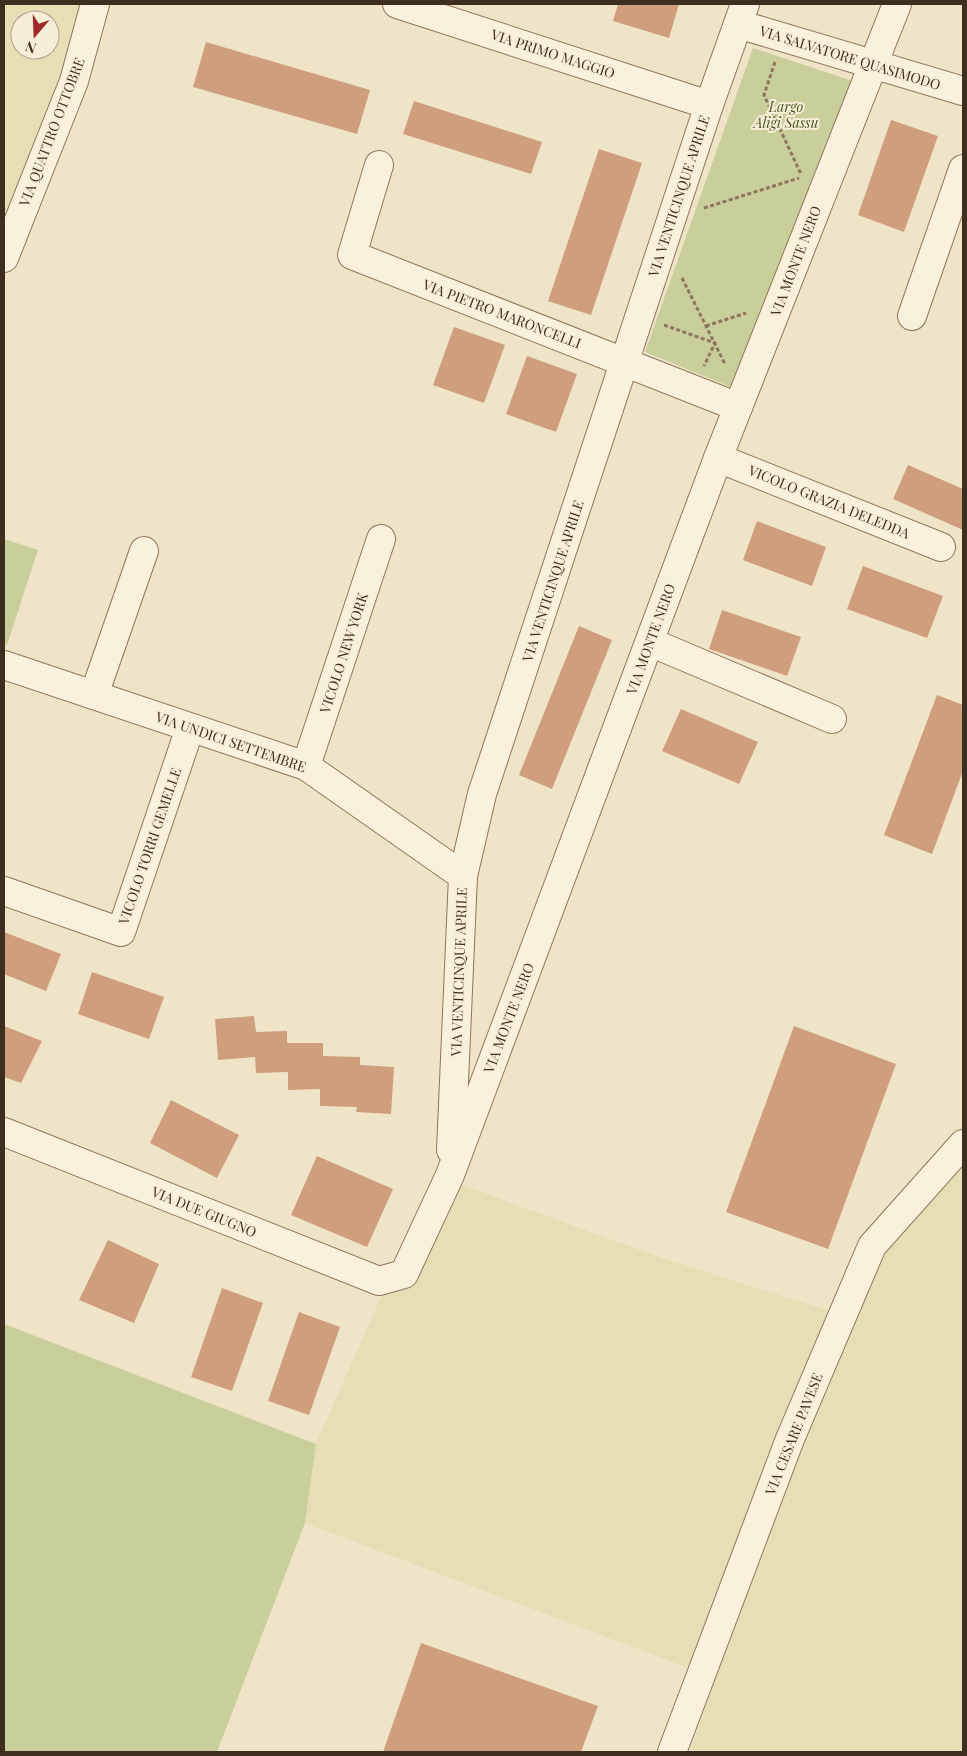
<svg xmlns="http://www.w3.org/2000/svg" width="967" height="1756" font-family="'Playfair Display',serif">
  <rect width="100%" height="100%" fill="#f0e4c8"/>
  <g fill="#e6deb5" fill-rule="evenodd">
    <path d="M4,4H83L60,86L4,222ZM20,20H50V50H20Z"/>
    <polygon points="963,1164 963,1752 699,1752 691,1749 715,1678 305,1523 316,1444 435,1175 662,1258 852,1318 886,1253"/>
  </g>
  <g fill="#c9cf9b">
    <polygon points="753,48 856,82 738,390 645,352"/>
    <polygon points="4,539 38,550 7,645 4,644"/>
    <polygon points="4,1324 316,1444 305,1523 217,1752 4,1752"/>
  </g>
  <g fill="#cf9f7d">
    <polygon points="618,4 679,4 669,38 613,21"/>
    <polygon points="206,42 370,90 357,134 193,87"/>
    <polygon points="414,101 542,142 531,174 403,134"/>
    <polygon points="891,120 938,136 904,232 858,215"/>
    <polygon points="599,149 642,163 591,315 548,301"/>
    <polygon points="454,327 505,345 484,403 433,385"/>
    <polygon points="527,356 577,374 556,432 506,414"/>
    <polygon points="908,465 963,489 963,530 893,499"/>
    <polygon points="757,521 826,547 812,586 743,560"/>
    <polygon points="863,566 943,596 927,638 847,609"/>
    <polygon points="722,610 801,637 787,676 709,649"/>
    <polygon points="579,626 612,640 552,789 519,775"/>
    <polygon points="937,695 963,705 963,771 932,854 884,835"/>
    <polygon points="681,709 758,742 739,784 662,751"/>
    <polygon points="4,932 61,954 46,991 4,974"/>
    <polygon points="92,972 164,997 149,1039 78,1014"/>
    <polygon points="254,1016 256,1032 287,1031 287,1043 323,1043 323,1056 360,1057 360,1065 394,1067 391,1114 356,1112 357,1107 320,1106 320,1089 288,1090 288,1072 256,1073 255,1057 218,1060 215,1019"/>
    <polygon points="4,1026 42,1041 21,1083 4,1077"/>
    <polygon points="794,1026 896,1064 828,1249 726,1212"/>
    <polygon points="171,1100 239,1135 217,1178 150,1143"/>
    <polygon points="317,1156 393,1189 367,1247 291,1215"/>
    <polygon points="108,1240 159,1264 134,1323 79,1300"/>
    <polygon points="222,1288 263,1303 232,1391 191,1377"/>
    <polygon points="299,1312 340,1327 309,1415 268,1401"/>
    <polygon points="421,1643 598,1706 581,1752 383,1752"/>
  </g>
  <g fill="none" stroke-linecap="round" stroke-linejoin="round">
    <defs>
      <g id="minor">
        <polyline points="397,4 709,105"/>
        <polyline points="738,24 963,91"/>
        <polyline points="379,165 352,255 738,407"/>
        <polyline points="4,258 74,81 95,4"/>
        <polyline points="912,316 963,169"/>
        <polyline points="718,458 941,547"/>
        <polyline points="650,642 832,719"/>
        <polyline points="4,665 306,766 463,876"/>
        <polyline points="94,695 144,551"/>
        <polyline points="306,766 381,539"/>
        <polyline points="4,891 121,932 190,728"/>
        <polyline points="4,1132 379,1281 404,1274 450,1175 718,458 897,4"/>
        <polyline points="451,1150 463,876 482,794 709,105 745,4"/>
        <polyline points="672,1752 790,1439 872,1246 963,1144"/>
      </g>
    </defs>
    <use href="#minor" stroke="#8d765c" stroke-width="30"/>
    <g stroke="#8d765c" stroke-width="3" stroke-dasharray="4 2.5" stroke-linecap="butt">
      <polyline points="775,62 764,95 801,174"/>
      <polyline points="704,208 799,178"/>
      <polyline points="682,278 725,364"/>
      <polyline points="664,325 715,343 704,366"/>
      <polyline points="706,326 746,313"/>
    </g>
    <use href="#minor" stroke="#faf1dc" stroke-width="28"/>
  </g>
  <g text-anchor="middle" stroke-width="4" stroke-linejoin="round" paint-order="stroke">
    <g font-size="14" fill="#3d2e20" stroke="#f7eed8">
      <text transform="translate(553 54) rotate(18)" y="5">VIA PRIMO MAGGIO</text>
      <text transform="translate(850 58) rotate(17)" y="5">VIA SALVATORE QUASIMODO</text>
      <text transform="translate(52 132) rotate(-69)" y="5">VIA QUATTRO OTTOBRE</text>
      <text transform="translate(679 196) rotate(-72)" y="5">VIA VENTICINQUE APRILE</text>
      <text transform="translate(796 261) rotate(-69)" y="5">VIA MONTE NERO</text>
      <text transform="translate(502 314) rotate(21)" y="5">VIA PIETRO MARONCELLI</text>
      <text transform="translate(829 502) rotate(22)" y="5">VICOLO GRAZIA DELEDDA</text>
      <text transform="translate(553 581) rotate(-72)" y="5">VIA VENTICINQUE APRILE</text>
      <text transform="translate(651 639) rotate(-70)" y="5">VIA MONTE NERO</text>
      <text transform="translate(344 653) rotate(-72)" y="5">VICOLO NEW YORK</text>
      <text transform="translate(231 742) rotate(19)" y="5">VIA UNDICI SETTEMBRE</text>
      <text transform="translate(150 846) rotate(-71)" y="5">VICOLO TORRI GEMELLE</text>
      <text transform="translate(459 972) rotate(-88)" y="5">VIA VENTICINQUE APRILE</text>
      <text transform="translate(509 1018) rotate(-69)" y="5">VIA MONTE NERO</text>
      <text transform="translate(204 1212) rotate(22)" y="5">VIA DUE GIUGNO</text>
      <text transform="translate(794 1434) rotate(-68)" y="5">VIA CESARE PAVESE</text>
    </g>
    <g font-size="14" font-style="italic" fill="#4d5a26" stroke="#f7eed8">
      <text x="786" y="112">Largo<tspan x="786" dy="16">Aligi Sassu</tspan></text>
    </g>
  </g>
  <rect width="967" height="1756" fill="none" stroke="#3d2e20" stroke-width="10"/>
  <g transform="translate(35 35) rotate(199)"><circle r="24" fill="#f7eed8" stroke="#ada18e"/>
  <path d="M0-4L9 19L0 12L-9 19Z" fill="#9e2a2b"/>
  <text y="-8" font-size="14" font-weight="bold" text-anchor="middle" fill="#3d2e20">N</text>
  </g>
</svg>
